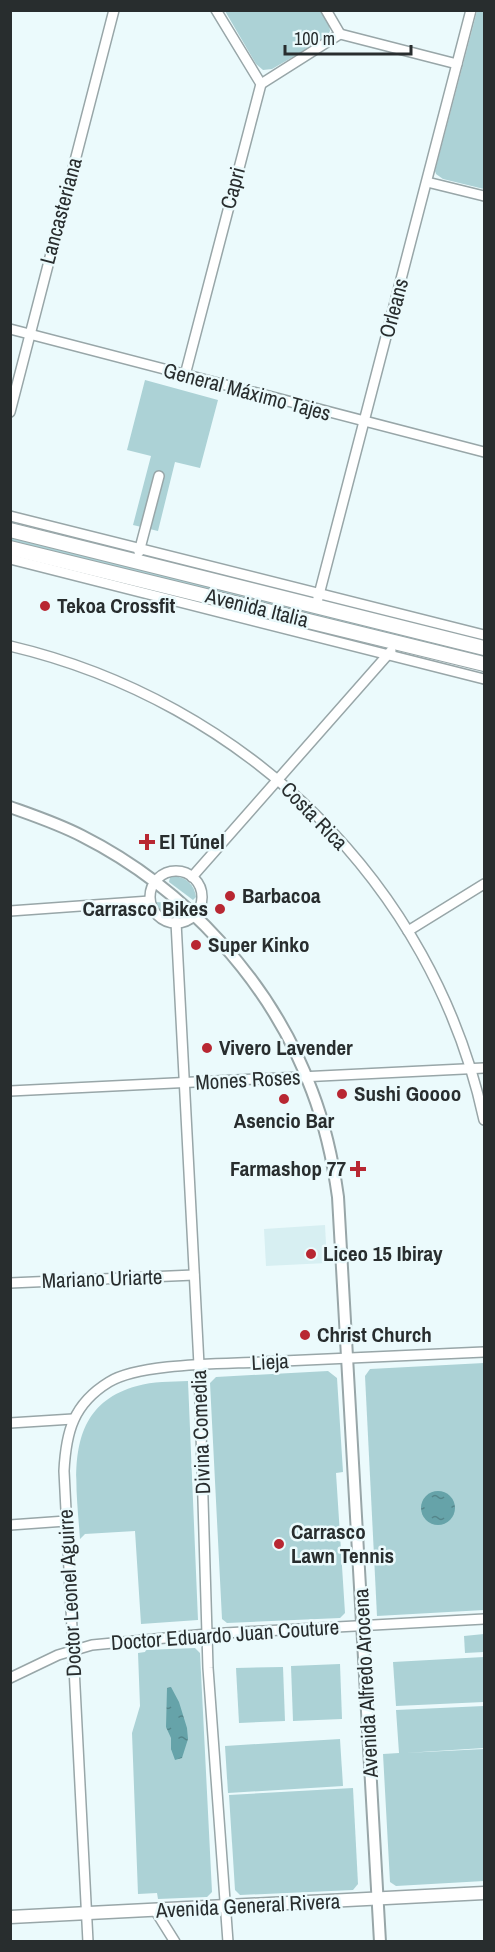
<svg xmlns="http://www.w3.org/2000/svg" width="495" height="1952" font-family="'Archivo Narrow',sans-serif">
  <defs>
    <pattern id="water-ripples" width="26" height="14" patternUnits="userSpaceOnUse" patternTransform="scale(1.5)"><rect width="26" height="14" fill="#66a3a9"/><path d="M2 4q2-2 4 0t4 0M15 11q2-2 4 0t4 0" fill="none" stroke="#54858a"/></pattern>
  </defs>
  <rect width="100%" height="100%" fill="#ebfafc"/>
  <polygon fill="#d7eff2" points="325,1225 327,1263 266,1266 264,1229"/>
  <g fill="#acd2d6">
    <polygon points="225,11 321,11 329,23 330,31 327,37 272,69 263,70 256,64"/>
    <polygon points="477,11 484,11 484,189 443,179 436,174 435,171"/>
    <polygon points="145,380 218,400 200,468 175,462 158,531 133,525 151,456 127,450"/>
    <polygon points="10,535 484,651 484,659 11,543"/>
    <path d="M174,876C187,878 194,884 196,897L193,900L169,882L170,877Z"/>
    <polygon points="156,902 169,903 170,916 167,917 158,912 155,906"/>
    <polygon points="484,1363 484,1610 377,1616 365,1376 370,1369"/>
    <polygon points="328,1371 337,1378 343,1472 336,1473 345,1613 340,1618 227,1623 222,1619 210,1383 216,1377"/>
    <path d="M188,1381L198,1620L141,1624L135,1531L85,1534L80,1539C76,1480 62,1406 137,1386C153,1381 171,1382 188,1381Z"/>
    <polygon points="484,1634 484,1652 465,1653 464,1636"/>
    <polygon points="195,1648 200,1653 212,1892 207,1897 158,1899 157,1893 138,1894 132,1733 140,1706 138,1653 145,1652 146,1650"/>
    <polygon points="484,1657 484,1702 396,1706 393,1662"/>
    <polygon points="340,1664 342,1719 293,1721 291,1666"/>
    <polygon points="283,1667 285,1721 239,1723 236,1668"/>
    <polygon points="484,1706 484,1748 405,1753 484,1749 484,1881 396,1886 390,1882 383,1754 399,1753 396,1710"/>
    <polygon points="340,1739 343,1786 228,1793 225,1746"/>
    <polygon points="353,1788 358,1884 353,1890 240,1895 235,1890 229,1795"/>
  </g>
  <g fill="url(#water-ripples)">
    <circle cx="438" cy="1508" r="17"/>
    <polygon points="171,1687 179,1702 187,1728 188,1739 182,1758 175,1760 171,1749 171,1738 166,1727 167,1688"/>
  </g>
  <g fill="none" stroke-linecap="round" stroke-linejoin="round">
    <defs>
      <g id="minor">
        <polyline points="326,10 340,34"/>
        <polyline points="261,84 340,34 457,64"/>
        <polyline points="427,182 484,196"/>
        <polyline points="10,329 484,452"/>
        <polyline points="185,375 261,84 216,10"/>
        <polyline points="10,412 114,10"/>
        <polyline points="10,516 484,635"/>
        <polyline points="139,552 159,476"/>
        <polyline points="10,559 484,679"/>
        <polyline points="316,606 471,10"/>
        <path d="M10,646C244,701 433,883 484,1120"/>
        <circle cx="176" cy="897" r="26"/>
        <polyline points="192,877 391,651"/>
        <polyline points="10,911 150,901"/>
        <polyline points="176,922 199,1365 208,1668 228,1942"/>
        <polyline points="408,931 484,884"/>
        <polyline points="10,1091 484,1068"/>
        <polyline points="10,1283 194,1275"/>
        <polyline points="10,1423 73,1419"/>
        <polyline points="10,1525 66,1521"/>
        <polyline points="10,1678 58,1655 92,1645 207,1634 484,1619"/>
        <polyline points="155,1910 175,1942"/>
        <path d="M88,1942L64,1471C66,1432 73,1404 109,1382C140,1363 223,1364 261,1362C336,1359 410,1356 484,1352"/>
      </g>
      <path id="tertiary" d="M10,807C35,816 59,824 82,836C185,888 272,982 312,1091C325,1125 333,1161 338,1197L380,1942"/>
      <polyline id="secondary" points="10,1917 484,1893"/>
      <g id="primary">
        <polyline points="10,530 484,648"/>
        <polyline points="10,548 484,664"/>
      </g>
    </defs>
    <use href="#minor" stroke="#98a6a8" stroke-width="12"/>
    <use href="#tertiary" stroke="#98a6a8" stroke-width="14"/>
    <use href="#secondary" stroke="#98a6a8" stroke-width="15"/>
    <use href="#primary" stroke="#98a6a8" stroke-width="16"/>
    <use href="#minor" stroke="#fff" stroke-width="9"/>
    <use href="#tertiary" stroke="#fff" stroke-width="10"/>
    <use href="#secondary" stroke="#fff" stroke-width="12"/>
    <use href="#primary" stroke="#fff" stroke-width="14"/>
  </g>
  <g fill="#b82732" stroke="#ebfafc" stroke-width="2">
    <circle cx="45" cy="606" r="6"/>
    <path d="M144 833h6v6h6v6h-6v6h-6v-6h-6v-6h6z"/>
    <circle cx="230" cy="896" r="6"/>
    <circle cx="220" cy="909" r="6"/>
    <circle cx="196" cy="945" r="6"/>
    <circle cx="207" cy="1048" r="6"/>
    <circle cx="342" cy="1094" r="6"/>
    <circle cx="284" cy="1099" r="6"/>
    <path d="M355 1160h6v6h6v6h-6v6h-6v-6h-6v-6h6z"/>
    <circle cx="311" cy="1254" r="6"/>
    <circle cx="305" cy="1335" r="6"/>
    <circle cx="279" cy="1544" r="6"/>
  </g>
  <g text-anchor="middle" stroke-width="5" stroke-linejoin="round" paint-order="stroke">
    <g font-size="21" fill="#282d2e" stroke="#ebfafc">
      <text transform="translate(233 188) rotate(-75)" y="7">Capri</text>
      <text transform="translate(61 211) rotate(-75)" y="7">Lancasteriana</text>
      <text transform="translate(394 308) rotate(-75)" y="7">Orleans</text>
      <text transform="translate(247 392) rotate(15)" y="7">General Máximo Tajes</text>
      <text transform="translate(257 608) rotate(14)" y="7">Avenida Italia</text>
      <text transform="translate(314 816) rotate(46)" y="7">Costa Rica</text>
      <text transform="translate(248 1080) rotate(-3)" y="7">Mones Roses</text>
      <text transform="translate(102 1279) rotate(-2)" y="7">Mariano Uriarte</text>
      <text transform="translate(270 1362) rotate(-3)" y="7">Lieja</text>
      <text transform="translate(201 1432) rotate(-92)" y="7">Divina Comedia</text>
      <text transform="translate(70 1593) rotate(-93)" y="7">Doctor Leonel Aguirre</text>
      <text transform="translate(225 1635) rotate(-4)" y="7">Doctor Eduardo Juan Couture</text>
      <text transform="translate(366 1683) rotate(-93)" y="7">Avenida Alfredo Arocena</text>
      <text transform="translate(248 1906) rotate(-3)" y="7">Avenida General Rivera</text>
    </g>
    <g font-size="21" font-weight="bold" fill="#282d2e" stroke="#ebfafc" text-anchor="start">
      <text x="57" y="613">Tekoa Crossfit</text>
      <text x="159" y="849">El Túnel</text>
      <text x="242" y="903">Barbacoa</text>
      <text x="208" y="916" text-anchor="end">Carrasco Bikes</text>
      <text x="208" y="952">Super Kinko</text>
      <text x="219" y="1055">Vivero Lavender</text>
      <text x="354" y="1101">Sushi Goooo</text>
      <text x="284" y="1128" text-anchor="middle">Asencio Bar</text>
      <text x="346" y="1176" text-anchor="end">Farmashop 77</text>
      <text x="323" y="1261">Liceo 15 Ibiray</text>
      <text x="317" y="1342">Christ Church</text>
      <text x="291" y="1539">Carrasco<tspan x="291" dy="24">Lawn Tennis</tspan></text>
    </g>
  </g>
  <rect width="495" height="1952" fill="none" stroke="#282d2e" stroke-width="24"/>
  <path d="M285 45v9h126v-9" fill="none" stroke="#282d2e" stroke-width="3"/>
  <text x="294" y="45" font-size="18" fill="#282d2e" stroke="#ebfafc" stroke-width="4.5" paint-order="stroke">100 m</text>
</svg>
